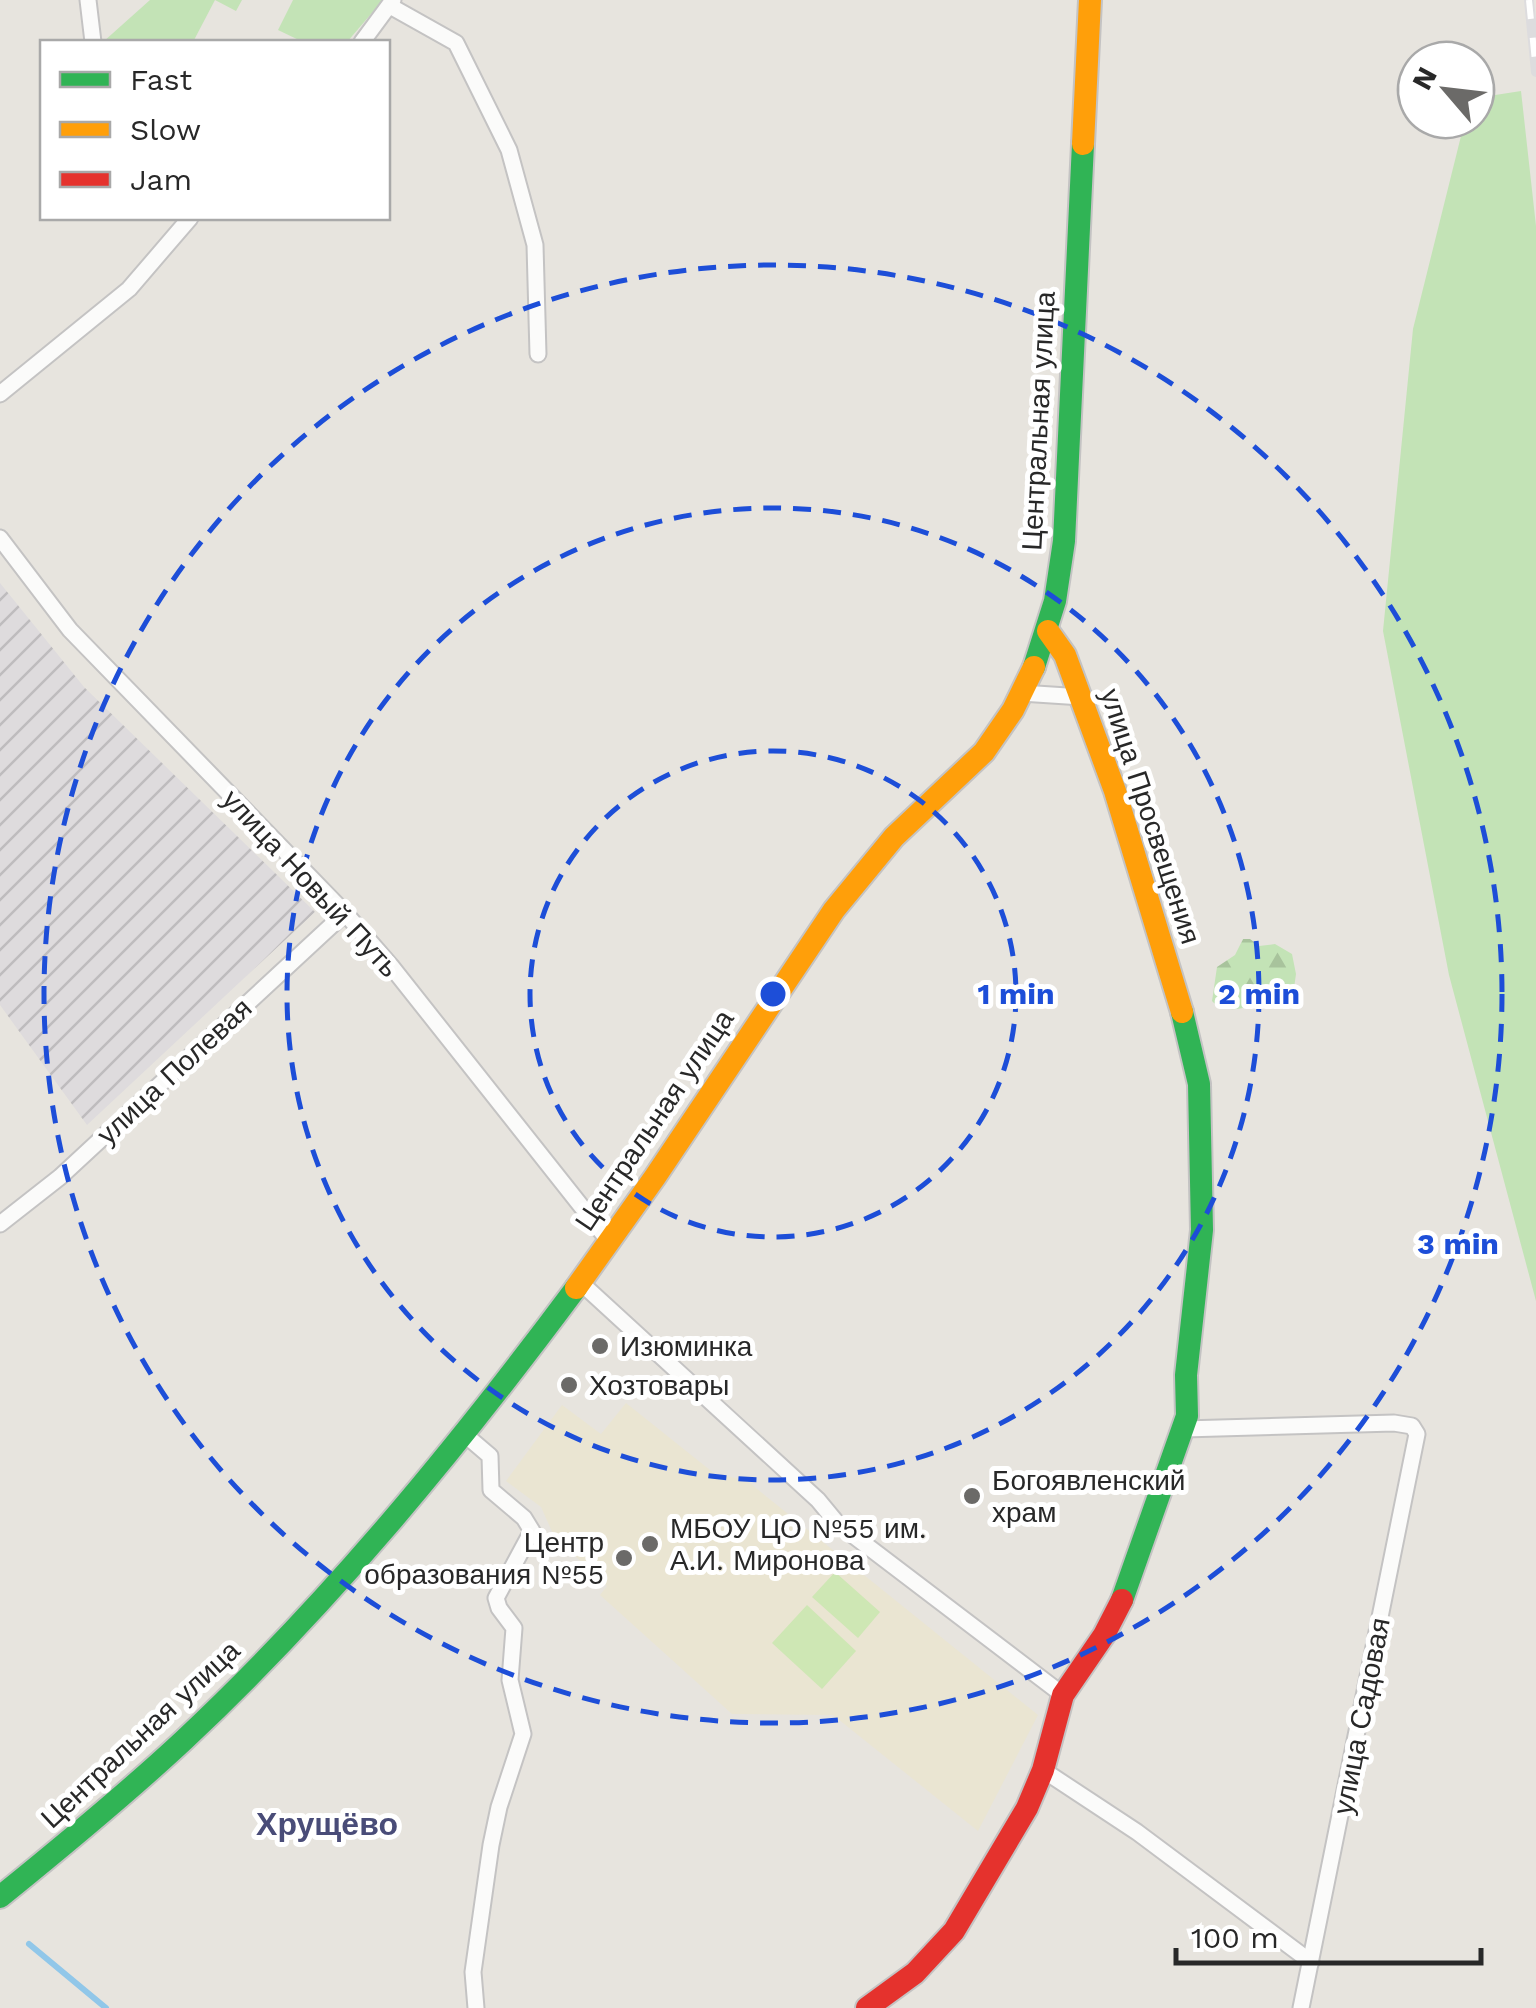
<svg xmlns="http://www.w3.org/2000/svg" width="1536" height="2008" font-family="'Work Sans',sans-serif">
  <defs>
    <pattern id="industrial-furrows" width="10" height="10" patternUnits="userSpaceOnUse" patternTransform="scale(2.5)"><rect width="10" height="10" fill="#dedbdd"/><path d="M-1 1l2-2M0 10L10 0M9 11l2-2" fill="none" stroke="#bebcbe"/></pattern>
    <pattern id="forest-firs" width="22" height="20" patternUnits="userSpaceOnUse" patternTransform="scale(2.5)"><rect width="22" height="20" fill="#c3e3b6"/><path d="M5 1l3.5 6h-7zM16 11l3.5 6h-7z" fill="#a8c39c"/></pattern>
  </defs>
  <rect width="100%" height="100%" fill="#e7e4de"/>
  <polygon fill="url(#industrial-furrows)" points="0,583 84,687 315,912 87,1125 0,1005"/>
  <polygon fill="#eae5d2" points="626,1403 715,1474 746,1480 1038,1715 978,1831 833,1715 732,1714 600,1595 607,1586 554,1536 541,1507 506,1481 562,1405 601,1434"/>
  <g fill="#c3e3b6">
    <polygon points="150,0 242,0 236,11 215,0 193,42 103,42"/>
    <polygon points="293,0 383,0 347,42 303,42 278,30"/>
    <polygon points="1521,91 1536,226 1536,1301 1449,975 1383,631 1413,329 1465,120 1476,120 1476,98"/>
  </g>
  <path fill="url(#forest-firs)" d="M1243,939H1250L1259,946L1275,944L1292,954L1296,974L1294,988C1273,997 1230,1022 1212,1001L1217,967L1235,955Z"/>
  <g fill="#cee7b4">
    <polygon points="835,1572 880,1612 858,1638 812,1597"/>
    <polygon points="807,1605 856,1651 822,1689 772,1643"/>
  </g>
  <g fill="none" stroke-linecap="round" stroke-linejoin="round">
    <polyline stroke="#91c7e9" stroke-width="6" points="29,1944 106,2008"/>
    <defs>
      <g id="street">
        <polyline points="88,0 93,42"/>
        <polyline points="390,6 456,43 509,150 535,245 538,354"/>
        <polyline points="362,42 393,0"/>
        <polyline points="0,394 129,289 190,218"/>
        <polyline points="0,538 70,630 345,913 391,966 608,1240"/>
        <polyline points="1021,693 1082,697"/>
        <polyline points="0,1224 60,1177 345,913"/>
        <polyline points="580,1282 818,1500 837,1523 1063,1695"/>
        <polyline points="1184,1429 1394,1423 1412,1426 1417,1434 1301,2008"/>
        <polyline points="463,1433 490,1456 491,1490 524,1518 532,1531 496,1598 499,1608 514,1628 510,1680 523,1734 499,1807 491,1845 473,1972 476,2008"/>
        <polyline points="1043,1770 1137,1832 1311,1962"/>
      </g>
      <g id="fast">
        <polyline points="1034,667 1055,601 1064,541 1083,144"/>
        <polyline points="1122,1600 1187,1416 1186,1375 1202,1230 1199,1084 1182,1012"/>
        <path d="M0,1897C63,1846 125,1795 184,1740C330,1603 457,1448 576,1288"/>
      </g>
      <g id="slow">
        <polyline points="1083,144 1090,0"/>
        <polyline points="1048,631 1065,655 1115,791 1182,1012"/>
        <polyline points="576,1288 655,1177 834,910 894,837 984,752 1013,710 1034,667"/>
      </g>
      <polyline id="jam" points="867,2008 915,1973 954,1931 1027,1808 1043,1770 1063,1695 1104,1635 1122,1600"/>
    </defs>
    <use href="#street" stroke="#c4c3c3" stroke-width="19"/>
    <use href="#fast" stroke="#c4c3c3" stroke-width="26"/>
    <use href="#slow" stroke="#c4c3c3" stroke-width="26"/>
    <use href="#jam" stroke="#c4c3c3" stroke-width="26"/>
    <use href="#street" stroke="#fbfbfa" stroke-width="15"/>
    <use href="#fast" stroke="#30b455" stroke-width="22"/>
    <use href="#slow" stroke="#ff9f0a" stroke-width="22"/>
    <use href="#jam" stroke="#e5322d" stroke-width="22"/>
    <defs>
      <polyline id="rail" points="1529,0 1536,72"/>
    </defs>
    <use href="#rail" stroke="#dddcde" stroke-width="10"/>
    <use href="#rail" stroke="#fff" stroke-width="6" stroke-dasharray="19" stroke-linecap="butt"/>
  </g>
  <g fill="none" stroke="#1d4ed8" stroke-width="5" stroke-dasharray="18 12">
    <circle cx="773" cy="994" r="243"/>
    <circle cx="773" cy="994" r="486"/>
    <circle cx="773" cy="994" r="729"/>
  </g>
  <g fill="#6b6a68" stroke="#fff" stroke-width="4">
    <circle cx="600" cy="1346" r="10"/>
    <circle cx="569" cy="1385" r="10"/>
    <circle cx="972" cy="1496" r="10"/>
    <circle cx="650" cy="1544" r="10"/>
    <circle cx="624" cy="1558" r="10"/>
  </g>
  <g text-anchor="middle" stroke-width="10" stroke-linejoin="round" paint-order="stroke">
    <g font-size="28" fill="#282828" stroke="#fff">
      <text transform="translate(1038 421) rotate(-87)" y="10">Центральная улица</text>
      <text transform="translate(1151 816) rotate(72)" y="10">улица Просвещения</text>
      <text transform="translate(311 883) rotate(47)" y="10">улица Новый Путь</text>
      <text transform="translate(174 1071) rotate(-43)" y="10">улица Полевая</text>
      <text transform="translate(654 1120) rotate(-56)" y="10">Центральная улица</text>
      <text transform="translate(1361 1716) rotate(-79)" y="10">улица Садовая</text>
      <text transform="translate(140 1734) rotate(-43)" y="10">Центральная улица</text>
    </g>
    <g font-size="28" fill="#282828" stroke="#fff" text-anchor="start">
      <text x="620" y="1356">Изюминка</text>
      <text x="589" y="1395">Хозтовары</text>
      <text x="992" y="1490">Богоявленский<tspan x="992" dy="32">храм</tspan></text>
      <text x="670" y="1538">МБОУ ЦО №55 им.<tspan x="670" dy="32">А.И. Миронова</tspan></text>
      <text x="604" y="1552" text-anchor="end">Центр<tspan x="604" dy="32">образования №55</tspan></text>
    </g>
    <g font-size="32" font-weight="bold" fill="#494c78" stroke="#fff">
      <text x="327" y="1835">Хрущёво</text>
    </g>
  </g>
  <circle cx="773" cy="994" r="15" fill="#1d4ed8" stroke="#fff" stroke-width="5"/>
  <g font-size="30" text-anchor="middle" font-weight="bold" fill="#1d4ed8" stroke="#fff" stroke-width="10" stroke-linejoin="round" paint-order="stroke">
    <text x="1016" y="1004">1 min</text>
    <text x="1259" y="1004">2 min</text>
    <text x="1458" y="1254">3 min</text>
  </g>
  <rect x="40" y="40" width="350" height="180" fill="#ffffff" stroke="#a9a9a9" stroke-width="2.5"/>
  <rect x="60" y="72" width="50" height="15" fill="#30b455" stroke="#a9a9a9" stroke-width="2.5"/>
  <text x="130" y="90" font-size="30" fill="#282828">Fast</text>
  <rect x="60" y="122" width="50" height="15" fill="#ff9f0a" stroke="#a9a9a9" stroke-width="2.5"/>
  <text x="130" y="140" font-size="30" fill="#282828">Slow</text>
  <rect x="60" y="172" width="50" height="15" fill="#e5322d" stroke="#a9a9a9" stroke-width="2.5"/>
  <text x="130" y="190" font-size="30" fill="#282828">Jam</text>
  <g transform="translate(1446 90) rotate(298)"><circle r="48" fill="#ffffff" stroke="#a9a9a9" stroke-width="2.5"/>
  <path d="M0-8L18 38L0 25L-18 38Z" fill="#6b6a68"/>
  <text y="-15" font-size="28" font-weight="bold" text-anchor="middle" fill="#282828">N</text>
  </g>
  <path d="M1176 1948v15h305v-15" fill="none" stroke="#282828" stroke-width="5"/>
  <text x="1191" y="1948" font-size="30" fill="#282828" stroke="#ffffff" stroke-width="8" paint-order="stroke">100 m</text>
</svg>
